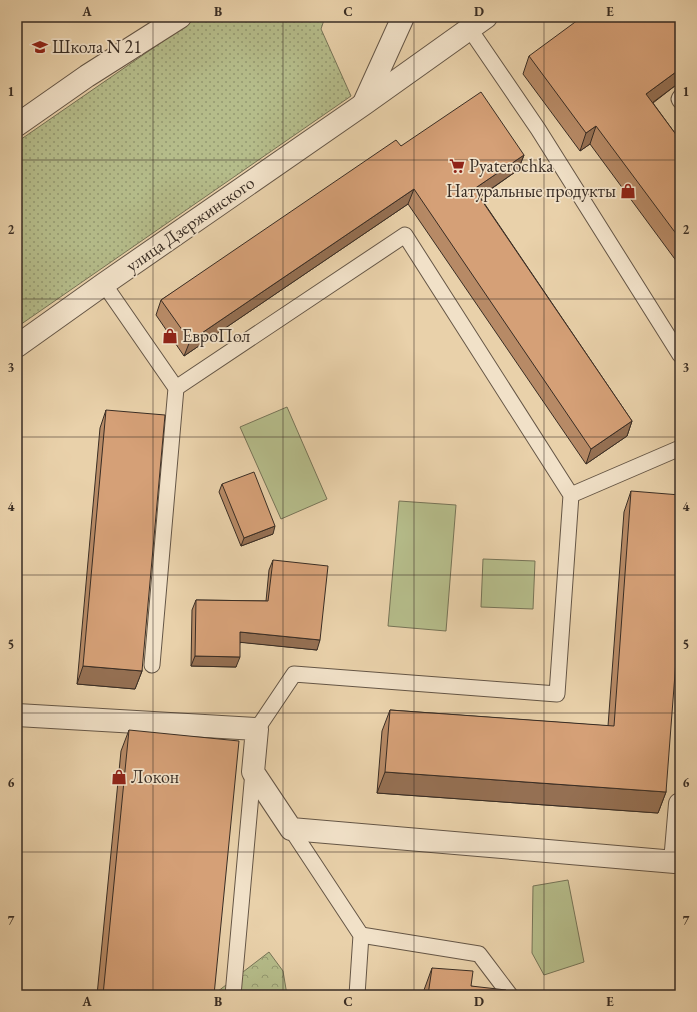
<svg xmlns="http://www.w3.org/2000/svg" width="697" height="1012" font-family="'EB Garamond',serif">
  <defs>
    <pattern id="grass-dots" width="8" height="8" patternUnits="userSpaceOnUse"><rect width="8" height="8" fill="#b5bc8a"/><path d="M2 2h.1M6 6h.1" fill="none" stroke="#949971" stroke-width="1.8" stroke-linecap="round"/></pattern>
    <pattern id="forest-crowns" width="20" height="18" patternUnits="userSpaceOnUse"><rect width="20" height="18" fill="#b5bc8a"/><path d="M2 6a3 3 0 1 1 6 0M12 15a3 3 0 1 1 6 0" fill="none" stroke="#949971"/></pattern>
  </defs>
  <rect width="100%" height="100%" fill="#e9d1aa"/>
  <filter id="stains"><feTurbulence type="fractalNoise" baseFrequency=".005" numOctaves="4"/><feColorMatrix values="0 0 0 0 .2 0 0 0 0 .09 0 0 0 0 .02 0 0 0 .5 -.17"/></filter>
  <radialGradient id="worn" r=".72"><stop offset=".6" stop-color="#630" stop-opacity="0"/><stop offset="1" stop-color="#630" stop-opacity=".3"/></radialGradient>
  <polygon fill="url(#grass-dots)" stroke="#777457" points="198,17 325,17 321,29 351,96 17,327 17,142"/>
  <polygon fill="url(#forest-crowns)" stroke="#777457" points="269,952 283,971 287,995 213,995"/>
  <g fill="#b5bc8a" stroke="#777457">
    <polygon points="287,407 327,499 281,519 240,427"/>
    <polygon points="399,501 456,505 446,631 388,626"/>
    <polygon points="483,559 535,561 533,609 481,607"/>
    <polygon points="568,880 584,962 544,975 532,953 533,886"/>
  </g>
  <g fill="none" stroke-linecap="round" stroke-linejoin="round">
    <defs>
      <g id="service">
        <polyline points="469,28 538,129 680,355"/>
        <polyline points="680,97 679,99 680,101"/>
        <polyline points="104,284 176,388 152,665"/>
        <polyline points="176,388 405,235 571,495 557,694 294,674 257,729"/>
        <polyline points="571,495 680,448"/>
        <polyline points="291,829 361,935 357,995"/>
        <polyline points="361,935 479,954 510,995"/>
        <polyline points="233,995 253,772"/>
      </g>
      <g id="minor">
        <polyline points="364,103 403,17"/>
        <polyline points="17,346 104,284 364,104 486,17"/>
        <polyline points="17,715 257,729 253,772 291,829 675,862 680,804"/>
      </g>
      <polyline id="tertiary" points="17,125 87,76 180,17"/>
    </defs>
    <use href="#service" stroke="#655646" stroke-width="17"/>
    <use href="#minor" stroke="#655646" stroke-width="24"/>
    <use href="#tertiary" stroke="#655646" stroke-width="24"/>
    <use href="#service" stroke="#f1e1c8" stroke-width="15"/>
    <use href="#minor" stroke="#f1e1c8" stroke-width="22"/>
    <use href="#tertiary" stroke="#f1e1c8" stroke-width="22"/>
  </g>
  <g fill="#b78a66" stroke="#392d24">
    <polygon points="680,17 680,82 653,103 680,140 680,266 590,144 580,151 523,74 529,56"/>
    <polygon points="401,146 524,155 518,170 480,197 632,421 627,436 586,464 408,204 184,356 156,315 161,300"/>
    <polygon points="106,410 142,671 135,689 77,684 100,428"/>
    <polygon points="222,484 273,534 241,546 219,492"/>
    <polygon points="631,491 666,792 658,813 377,793 382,731 390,710 608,726 624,512"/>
    <polygon points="273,560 317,650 240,642 236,667 191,666 192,610 196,600 266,601 269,570"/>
    <polygon points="129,730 214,995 97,995 121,751"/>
    <polygon points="432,968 471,986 506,995 423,995 424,990"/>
  </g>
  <g fill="#957053" stroke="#392d24">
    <polygon points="680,69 680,82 640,112 646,94"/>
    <polygon points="596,126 590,144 580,151 586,133"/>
    <polygon points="524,155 518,170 469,204 474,189"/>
    <polygon points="414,189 408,204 184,356 190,341"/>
    <polygon points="632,421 627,436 586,464 591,449"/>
    <polygon points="275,526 273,534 241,546 244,538"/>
    <polygon points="240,632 320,640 317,650 237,642"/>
    <polygon points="195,656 240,657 236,667 191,666"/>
    <polygon points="83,666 142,671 135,689 77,684"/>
    <polygon points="385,772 666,792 658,813 377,793"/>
  </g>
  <g fill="#d5a077" stroke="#392d24">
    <polygon points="582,17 680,17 680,69 646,94 680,140 680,239 596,126 586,133 529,56"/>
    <polygon points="481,92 524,155 474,189 632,421 591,449 414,189 190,341 161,300 396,140 401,146"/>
    <polygon points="106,410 165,415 142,671 83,666"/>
    <polygon points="254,472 275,526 244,538 222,484"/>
    <polygon points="631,491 680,495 680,608 666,792 385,772 390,710 614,726"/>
    <polygon points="273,560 328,566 320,640 240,632 240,657 195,656 196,600 268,601"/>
    <polygon points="129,730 239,741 214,995 103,995"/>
    <polygon points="432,968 473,971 471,986 506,990 506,995 428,995"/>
  </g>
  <path fill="none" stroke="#392d24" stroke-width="1" stroke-opacity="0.55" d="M153,17V995M283,17V995M414,17V995M544,17V995M17,160H680M17,299H680M17,437H680M17,575H680M17,713H680M17,852H680"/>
  <defs>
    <symbol id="school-bare" viewBox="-9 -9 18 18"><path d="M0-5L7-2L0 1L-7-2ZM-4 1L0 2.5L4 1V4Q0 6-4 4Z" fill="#8f2418" stroke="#f1e1c8" stroke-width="2.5" paint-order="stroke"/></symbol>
    <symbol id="supermarket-bare" viewBox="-9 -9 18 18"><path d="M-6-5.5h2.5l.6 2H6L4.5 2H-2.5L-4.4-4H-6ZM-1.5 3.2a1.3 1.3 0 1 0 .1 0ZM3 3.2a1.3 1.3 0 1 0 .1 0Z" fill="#8f2418" stroke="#f1e1c8" stroke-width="2.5" paint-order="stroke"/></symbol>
    <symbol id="shop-bare" viewBox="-9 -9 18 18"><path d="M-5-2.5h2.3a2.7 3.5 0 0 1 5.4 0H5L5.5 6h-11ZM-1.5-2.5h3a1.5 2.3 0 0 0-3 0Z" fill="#8f2418" stroke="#f1e1c8" stroke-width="2.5" paint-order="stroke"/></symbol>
  </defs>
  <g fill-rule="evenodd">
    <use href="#school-bare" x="29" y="36" width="22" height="22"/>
    <use href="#supermarket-bare" x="446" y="155" width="22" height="22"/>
    <use href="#shop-bare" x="617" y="180" width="22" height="22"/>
    <use href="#shop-bare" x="159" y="325" width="22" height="22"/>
    <use href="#shop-bare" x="108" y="766" width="22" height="22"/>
  </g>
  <g text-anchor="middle" stroke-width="3.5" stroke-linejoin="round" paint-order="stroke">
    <g font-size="18" fill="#392d24" stroke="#f1e1c8" text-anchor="start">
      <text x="52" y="53">Школа N 21</text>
      <text x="469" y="172">Pyaterochka</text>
      <text x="616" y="197" text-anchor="end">Натуральные продукты</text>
      <text x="182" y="342">ЕвроПол</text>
      <text x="131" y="783">Локон</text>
    </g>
    <g font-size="18" fill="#392d24" stroke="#f1e1c8">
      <text transform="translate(190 224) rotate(-35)" y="6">улица Дзержинского</text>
    </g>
  </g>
  <rect width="697" height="1012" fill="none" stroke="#e9d1aa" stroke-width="44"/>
  <rect x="22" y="22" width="653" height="968" fill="none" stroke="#392d24" stroke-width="1.5"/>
  <g font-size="13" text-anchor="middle" font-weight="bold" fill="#392d24">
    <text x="87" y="16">A</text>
    <text x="218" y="16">B</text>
    <text x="348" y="16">C</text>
    <text x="479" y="16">D</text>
    <text x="610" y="16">E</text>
    <text x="11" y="96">1</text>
    <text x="686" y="96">1</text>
    <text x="11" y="234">2</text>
    <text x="686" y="234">2</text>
    <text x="11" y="372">3</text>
    <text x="686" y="372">3</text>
    <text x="11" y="511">4</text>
    <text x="686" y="511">4</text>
    <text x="11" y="649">5</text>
    <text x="686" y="649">5</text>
    <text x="11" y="787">6</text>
    <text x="686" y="787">6</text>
    <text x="11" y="925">7</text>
    <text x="686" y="925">7</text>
    <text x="87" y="1006">A</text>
    <text x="218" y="1006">B</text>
    <text x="348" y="1006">C</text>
    <text x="479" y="1006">D</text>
    <text x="610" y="1006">E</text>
  </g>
  <rect width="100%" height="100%" filter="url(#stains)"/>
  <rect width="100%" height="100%" fill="url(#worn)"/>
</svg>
